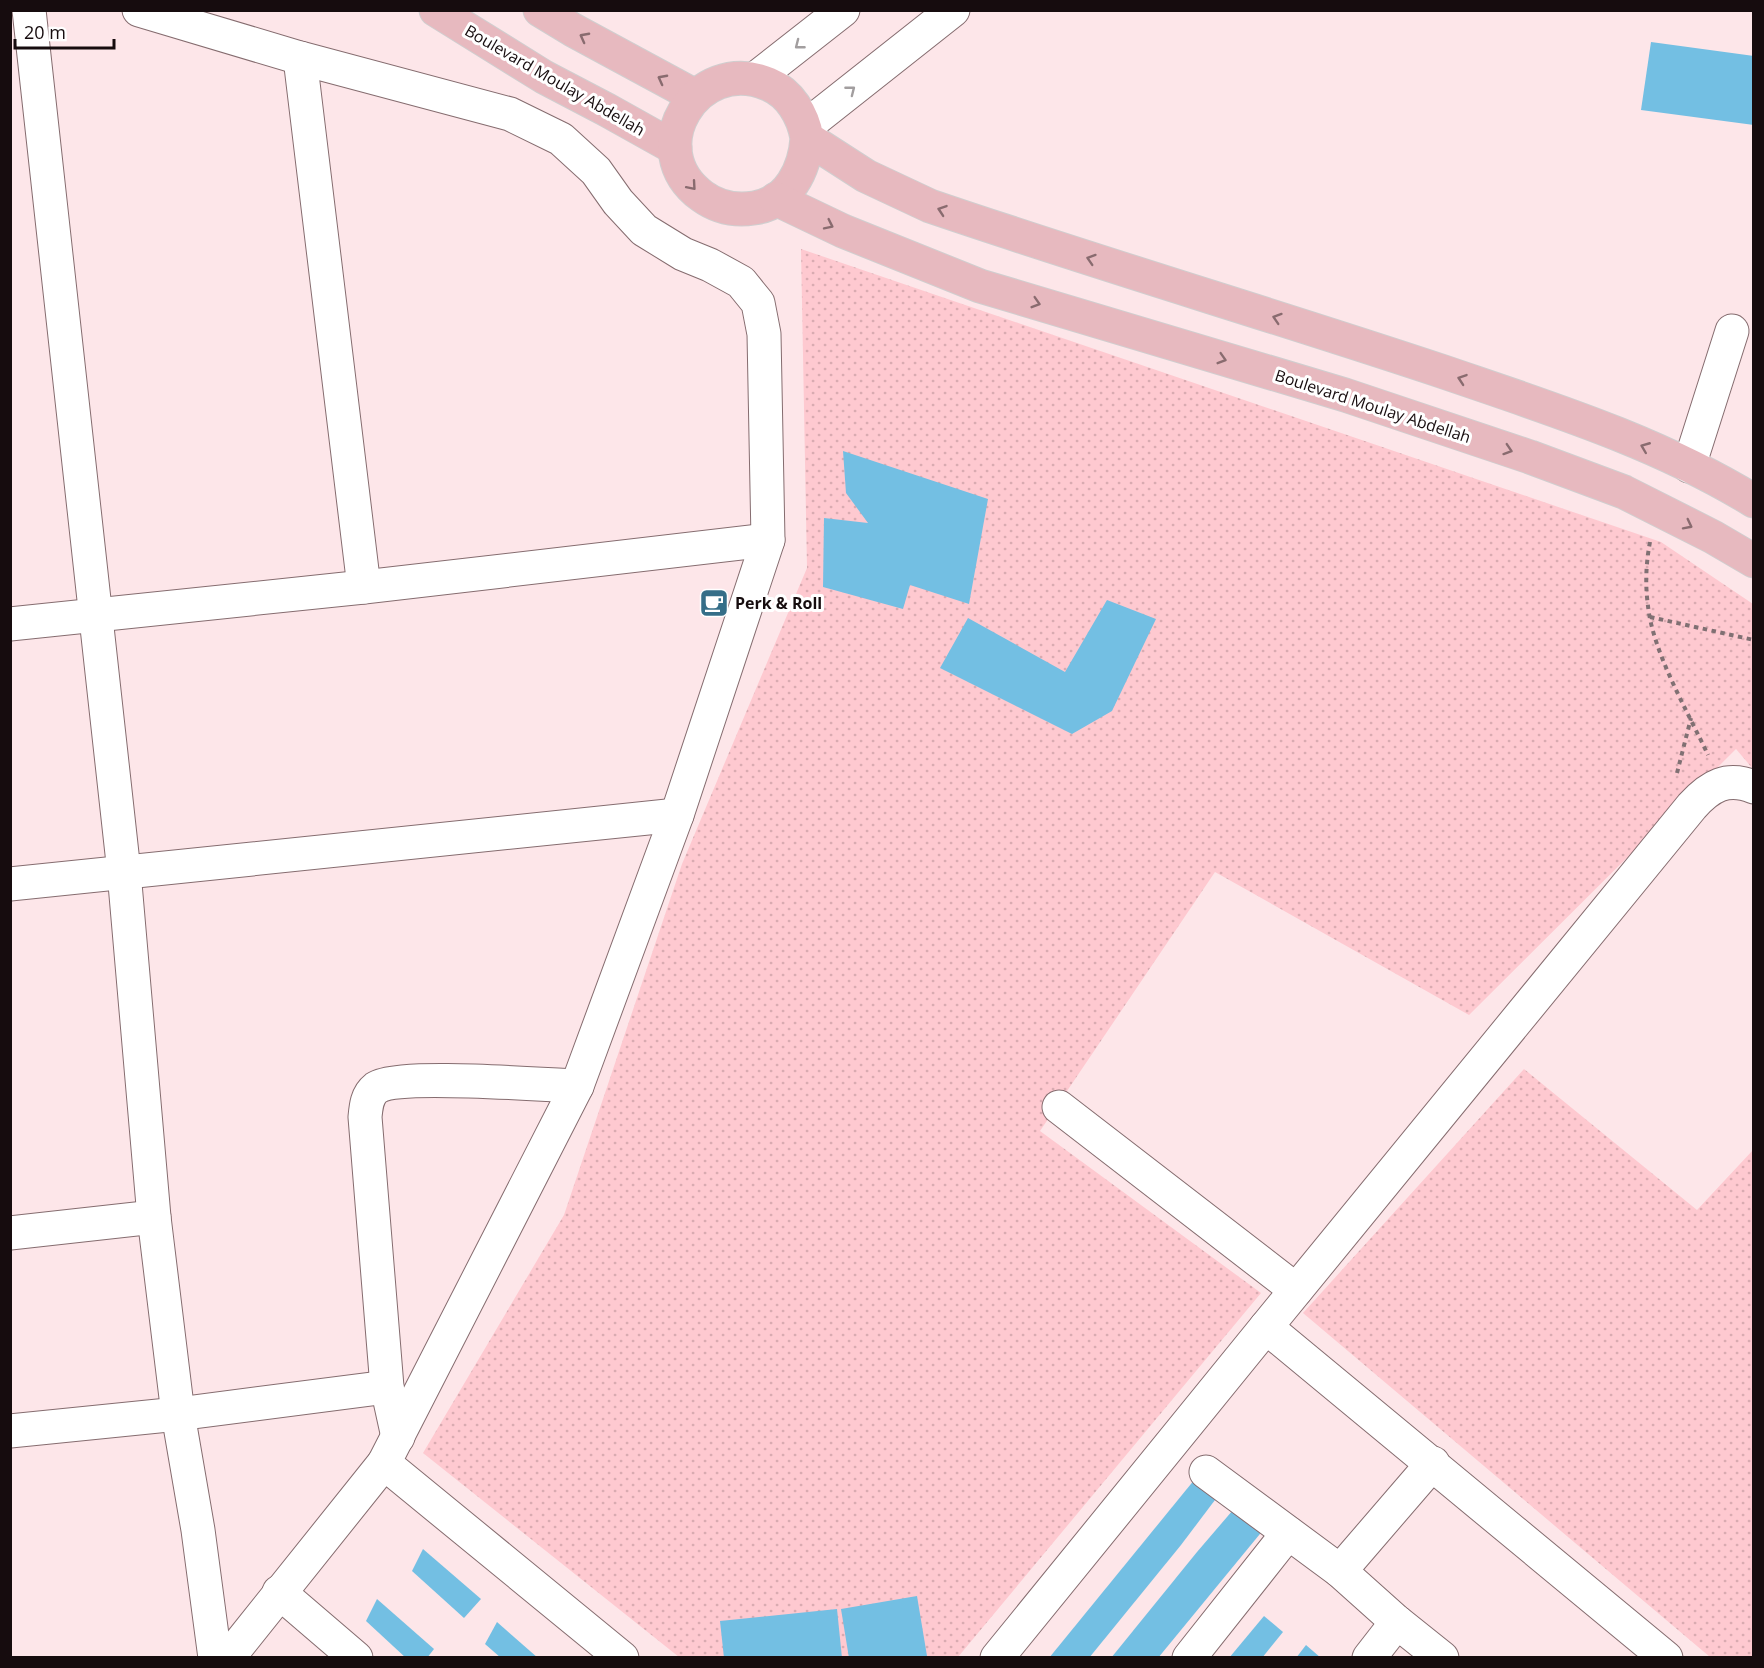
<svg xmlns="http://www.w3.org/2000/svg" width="1764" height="1668" viewBox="0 0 1764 1668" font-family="'Open Sans',sans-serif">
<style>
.grass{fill:url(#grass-dots)}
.building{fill:#73bfe3}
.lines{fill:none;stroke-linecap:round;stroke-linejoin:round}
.minor-casing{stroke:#856c6f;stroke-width:35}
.major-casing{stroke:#d0cecf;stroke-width:35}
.path{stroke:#807073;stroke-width:4;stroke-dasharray:4.5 4.5;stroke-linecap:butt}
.minor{stroke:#fff;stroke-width:33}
.major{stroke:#e7b9bf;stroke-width:33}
.oneway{stroke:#896b6f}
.oneway2{stroke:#a29e9f}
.labels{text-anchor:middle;stroke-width:6;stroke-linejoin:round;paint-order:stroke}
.street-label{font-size:16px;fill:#160c0e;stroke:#fff}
.poi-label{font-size:16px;font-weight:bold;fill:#160c0e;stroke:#fff;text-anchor:start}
</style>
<defs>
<pattern id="grass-dots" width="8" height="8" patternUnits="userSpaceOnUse" patternTransform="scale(1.5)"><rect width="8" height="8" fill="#fec9d0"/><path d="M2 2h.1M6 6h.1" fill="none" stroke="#d9abb1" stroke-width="1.8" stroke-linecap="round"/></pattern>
</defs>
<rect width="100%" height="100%" fill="#fde6e9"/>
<g class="grass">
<path d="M801,249l860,293 92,62v165l-17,-20 -267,266 -254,-143 -175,259 221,162 -303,364h-279l-256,-204 141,-238 118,-351 125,-296z"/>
<path d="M1524,1069l173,141 56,-60v507h-43l-407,-344z"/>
</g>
<g class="building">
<path d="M1651,42l103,14v69l-113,-15z"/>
<path d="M843,451l145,48 -19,105 -59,-19 -7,24 -80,-22 1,-69 44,5 -22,-30z"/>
<path d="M1107,600l49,19 -44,92 -40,23 -132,-66 28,-50 97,54z"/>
<path d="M1195,1479l23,17 -37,49 -92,113h-40z"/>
<path d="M1233,1510l31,19 -106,129h-47l86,-106z"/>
<path d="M423,1549l58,50 -17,19 -52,-47z"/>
<path d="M917,1596l10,60 -78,2 -8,-49z"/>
<path d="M377,1599l57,50 -7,9h-21l-40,-37z"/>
<path d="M837,1609l5,49h-118l-4,-37z"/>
<path d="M1264,1616l19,16 -21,26h-33z"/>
<path d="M497,1622l41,36h-37l-16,-14z"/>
<path d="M1306,1645l15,13h-25z"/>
</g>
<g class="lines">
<g class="minor-casing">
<g id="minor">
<path d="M29,10l95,862 30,345 24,197 20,116 17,128"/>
<path d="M139,10l161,48 210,56 51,25 35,32 22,31 26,28 39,24 27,11 31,17 17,21 6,31 4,206 -91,275 -100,271 -193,377 238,195"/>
<path d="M300,58l64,529"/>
<path d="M755,79l88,-69"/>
<path d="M805,127l148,-117"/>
<path d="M1689,466l43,-135"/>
<path d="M10,624l354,-37 404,-47"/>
<path d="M10,884l667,-69"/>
<path d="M1059,1107l237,183"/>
<path d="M10,1233l144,-16"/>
<path d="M1266,1327l426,-521c18,-20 35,-30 62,-19"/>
<path d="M10,1431l168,-17 209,-27"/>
<path d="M398,1437l-11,-50 -22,-270c1,-11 2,-22 11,-29 22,-15 167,-3 201,-2"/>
<path d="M1206,1472l134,99 57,51 45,36"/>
<path d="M1340,1571l93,-108"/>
<path d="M279,1592l77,66"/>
<path d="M228,1658l156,-195"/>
<path d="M997,1658l269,-331 400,331"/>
<path d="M1189,1658l99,-125"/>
<path d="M1369,1658l28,-36"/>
</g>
</g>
<g class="major-casing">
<g id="major">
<path d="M436,10l108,67 63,33 68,38"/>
<path d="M540,10l33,20 122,66"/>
<path d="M807,138c-2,31 -18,65 -53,70 -19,3 -37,-1 -52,-12 -63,-46 -6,-142 66,-112 22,9 35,31 39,54l59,38 64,30c170,58 343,109 514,166 105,36 214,70 310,129"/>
<path d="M776,199l67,32 137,55 365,109 185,62 94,35 89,45 41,24"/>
</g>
</g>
<g class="path">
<path d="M1650,542c-4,21 -5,42 -2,64 5,47 40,106 60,149"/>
<path d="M1650,617l104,23"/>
<path d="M1677,773l14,-55"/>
</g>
<use href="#minor" class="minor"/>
<use href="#major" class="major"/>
</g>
<defs><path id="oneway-chevron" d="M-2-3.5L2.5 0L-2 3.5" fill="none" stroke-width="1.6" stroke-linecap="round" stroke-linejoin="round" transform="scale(1.5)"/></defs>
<g class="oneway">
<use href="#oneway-chevron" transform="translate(584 37) rotate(-152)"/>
<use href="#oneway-chevron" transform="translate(662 79) rotate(-152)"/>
<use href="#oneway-chevron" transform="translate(692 186) rotate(49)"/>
<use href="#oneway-chevron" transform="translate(942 210) rotate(-161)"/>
<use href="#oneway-chevron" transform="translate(829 225) rotate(26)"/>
<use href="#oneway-chevron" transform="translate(1091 259) rotate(-162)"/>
<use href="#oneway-chevron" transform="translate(1036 303) rotate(17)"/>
<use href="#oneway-chevron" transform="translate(1277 318) rotate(-162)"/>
<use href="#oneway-chevron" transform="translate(1222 359) rotate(17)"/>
<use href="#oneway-chevron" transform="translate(1462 379) rotate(-161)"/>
<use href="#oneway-chevron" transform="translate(1645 447) rotate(-158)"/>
<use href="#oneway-chevron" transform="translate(1508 450) rotate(18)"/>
<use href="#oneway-chevron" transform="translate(1688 525) rotate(27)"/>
</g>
<g class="oneway2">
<use href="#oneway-chevron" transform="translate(799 45) rotate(142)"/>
<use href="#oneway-chevron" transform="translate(851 90) rotate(-38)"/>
</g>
<defs>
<g id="cafe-square" transform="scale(1.5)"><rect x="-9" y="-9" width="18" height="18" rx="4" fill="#356e88" stroke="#fff"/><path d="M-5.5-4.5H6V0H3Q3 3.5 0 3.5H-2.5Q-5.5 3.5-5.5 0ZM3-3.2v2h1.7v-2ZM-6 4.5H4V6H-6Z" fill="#fff"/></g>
</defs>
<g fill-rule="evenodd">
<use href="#cafe-square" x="714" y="603"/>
</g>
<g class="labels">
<g class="street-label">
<text transform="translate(555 80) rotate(30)" y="6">Boulevard Moulay Abdellah</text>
<text transform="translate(1373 406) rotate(18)" y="6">Boulevard Moulay Abdellah</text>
</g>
<g class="poi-label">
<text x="735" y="609">Perk &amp; Roll</text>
</g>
</g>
<rect width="1764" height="1668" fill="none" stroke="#160c0e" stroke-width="24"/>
<path d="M15 39v9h99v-9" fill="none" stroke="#160c0e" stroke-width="3"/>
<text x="24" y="39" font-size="18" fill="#160c0e" stroke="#ffffff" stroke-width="4.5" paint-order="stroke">20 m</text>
</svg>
